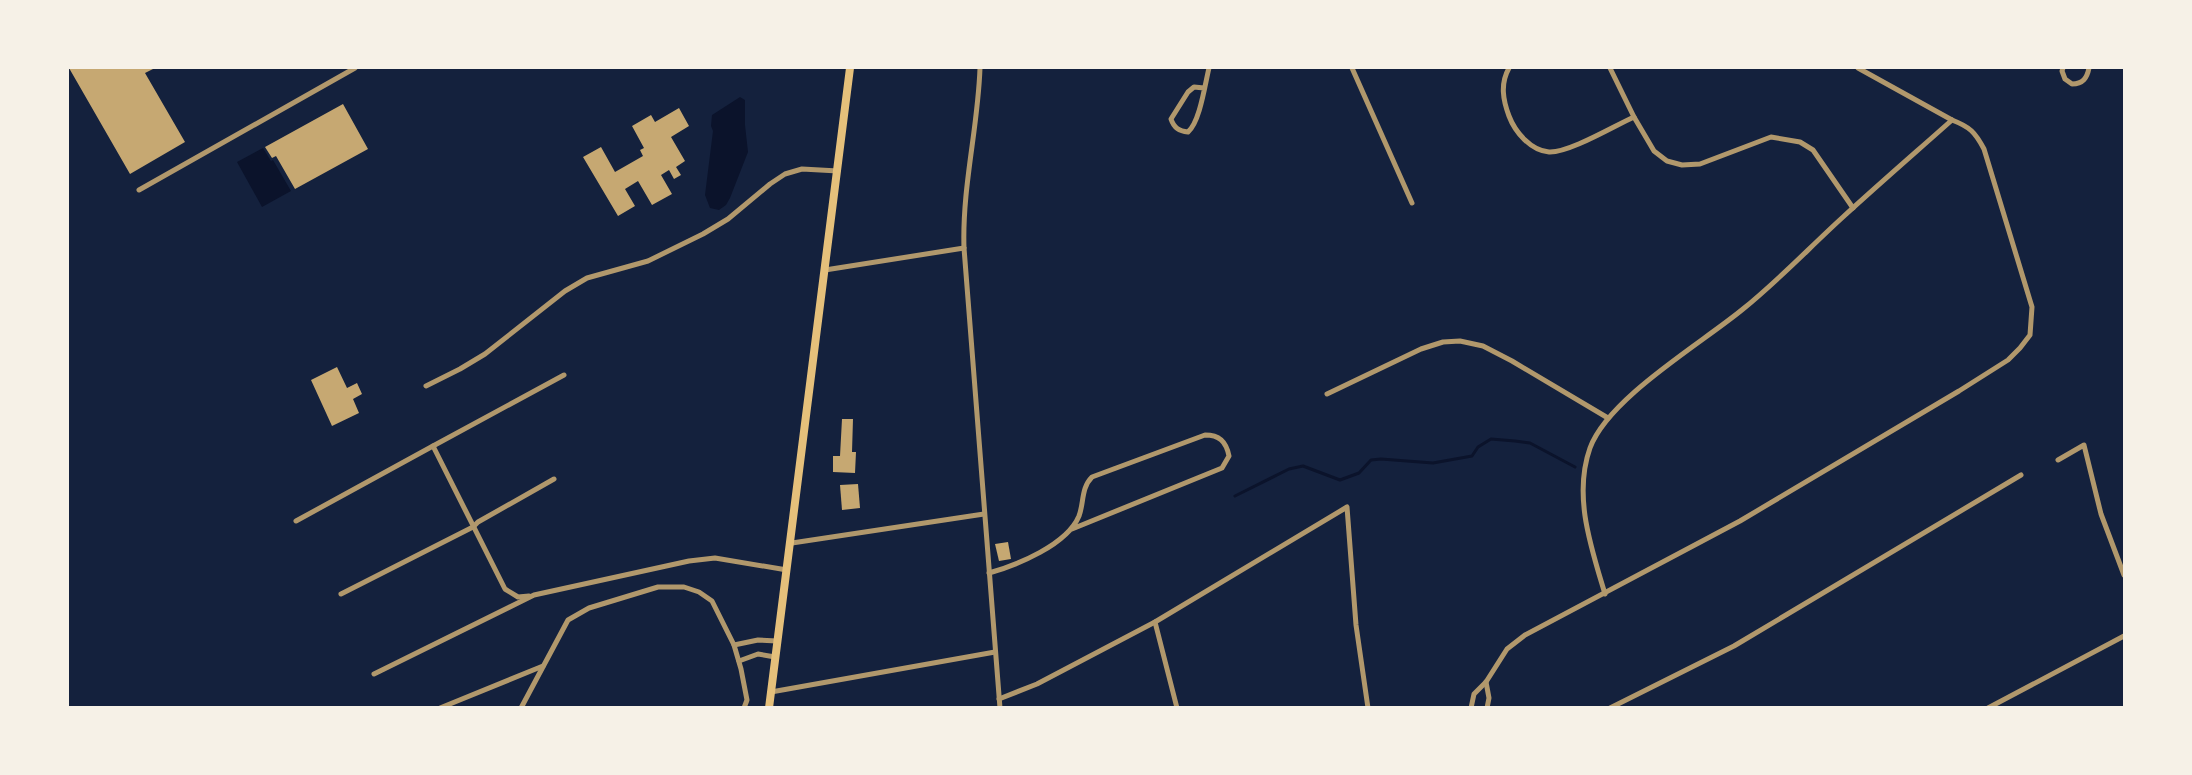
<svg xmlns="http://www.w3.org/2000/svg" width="2192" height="775" viewBox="0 0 2192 775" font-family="'Fira Sans',sans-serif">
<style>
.water{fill:#0b132b}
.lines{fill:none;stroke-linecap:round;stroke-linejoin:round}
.stream{stroke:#0b132b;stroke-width:3}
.building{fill:#c6a872}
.minor{stroke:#b1986c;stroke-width:5}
.primary{stroke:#e5c07b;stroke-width:8}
</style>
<rect width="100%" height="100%" fill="#14213d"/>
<g class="water">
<path d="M740,97l5,3v25l3,27 -18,46 -4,7 -7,5 -9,-2 -5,-13 8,-64 -2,-5 1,-11z"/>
<path d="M263,148l8,13 2,-1 18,31 -29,16 -25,-45z"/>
</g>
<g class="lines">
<path class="stream" d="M1235,496l54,-27 14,-3 37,14 19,-7 12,-13 10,-1 52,4 39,-7 6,-9 13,-8 24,2 15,2 45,24"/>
</g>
<g class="building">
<path d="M69,68h86l-10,5 40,69 -55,32z"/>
<path d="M343,104l25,45 -73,40 -19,-33 -4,2 -7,-11z"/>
<path d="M679,108l10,18 -18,11 14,24 -9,6 5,8 -7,4 -5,-9 -8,5 11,19 -20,11 -14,-24 -13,8 10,17 -17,10 -35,-59 18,-10 14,25 28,-16 -3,-6 4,-2 -12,-22 19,-11 4,7z"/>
<path d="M337,367l10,21 10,-5 5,11 -9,5 6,14 -27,13 -21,-46z"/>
<path d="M842,419h11l-1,33h4l-1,21 -22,-1v-16h7z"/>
<path d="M858,484l2,24 -18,2 -2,-25z"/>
<path d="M1008,542l3,17 -12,2 -4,-17z"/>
</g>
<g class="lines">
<g class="minor">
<path d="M980,68c-2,60 -18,119 -16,180l36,460"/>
<path d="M1352,68l60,135"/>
<path d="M1509,68c-9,16 -6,32 0,48 6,16 22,35 40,36 20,1 65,-26 85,-35l-24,-49"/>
<path d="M2063,68l-1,3 3,8 7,5c11,0 15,-6 17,-16"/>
<path d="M1204,88l-10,-1 -6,5 -17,27c3,9 8,12 17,13 12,-10 17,-48 21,-64"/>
<path d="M1634,117l20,34 13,10 15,4 18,-1 71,-27 29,5 13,8 40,58"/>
<path d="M139,190l216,-122"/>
<path d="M825,270l139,-22"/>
<path d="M426,386l34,-17 25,-15 80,-63 22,-13 61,-17 55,-27 25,-15 42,-35 15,-10 17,-5 36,2"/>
<path d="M1327,394l94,-45 22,-7 17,-1 23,5 29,15 96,57"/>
<path d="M433,446l131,-71"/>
<path d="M2058,460l26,-15 17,69 23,61"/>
<path d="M296,521l137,-75 72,143 13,8 11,-1"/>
<path d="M792,543l192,-29"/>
<path d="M989,573c28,-8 78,-28 90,-57 5,-13 2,-28 13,-39l113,-42c14,0 21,6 24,21l-7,12 -150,61"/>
<path d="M341,594l132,-67 5,-5 76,-43"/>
<path d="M1605,594c-14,-47 -32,-98 -15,-146 18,-50 112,-105 153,-139 35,-28 67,-62 100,-92 36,-33 73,-65 109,-97"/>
<path d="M1155,622l22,86"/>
<path d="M734,645l24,-5 19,1"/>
<path d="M739,661l19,-7 17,3"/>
<path d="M374,674l160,-79 155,-34 26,-3 72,12"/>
<path d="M1486,682l3,16 -2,10"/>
<path d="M771,692l224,-40"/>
<path d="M999,699l38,-15 118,-62 192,-115 9,118 12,83"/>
<path d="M440,708l103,-42"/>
<path d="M521,708l47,-88 21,-12 69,-21h26l15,5 13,9 22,44 7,24 6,31 -3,8"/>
<path d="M1471,708l3,-14 12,-12 21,-33 18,-14 215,-114 219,-130 49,-31 12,-12 10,-13 2,-28 -48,-158c-9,-17 -14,-22 -32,-29l-94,-52"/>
<path d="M1610,708l124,-62 287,-171"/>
<path d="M1988,708l136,-72"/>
</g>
<path class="primary" d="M769,708l81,-640"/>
</g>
<rect width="2192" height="775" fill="none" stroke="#f6f1e7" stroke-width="138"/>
</svg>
